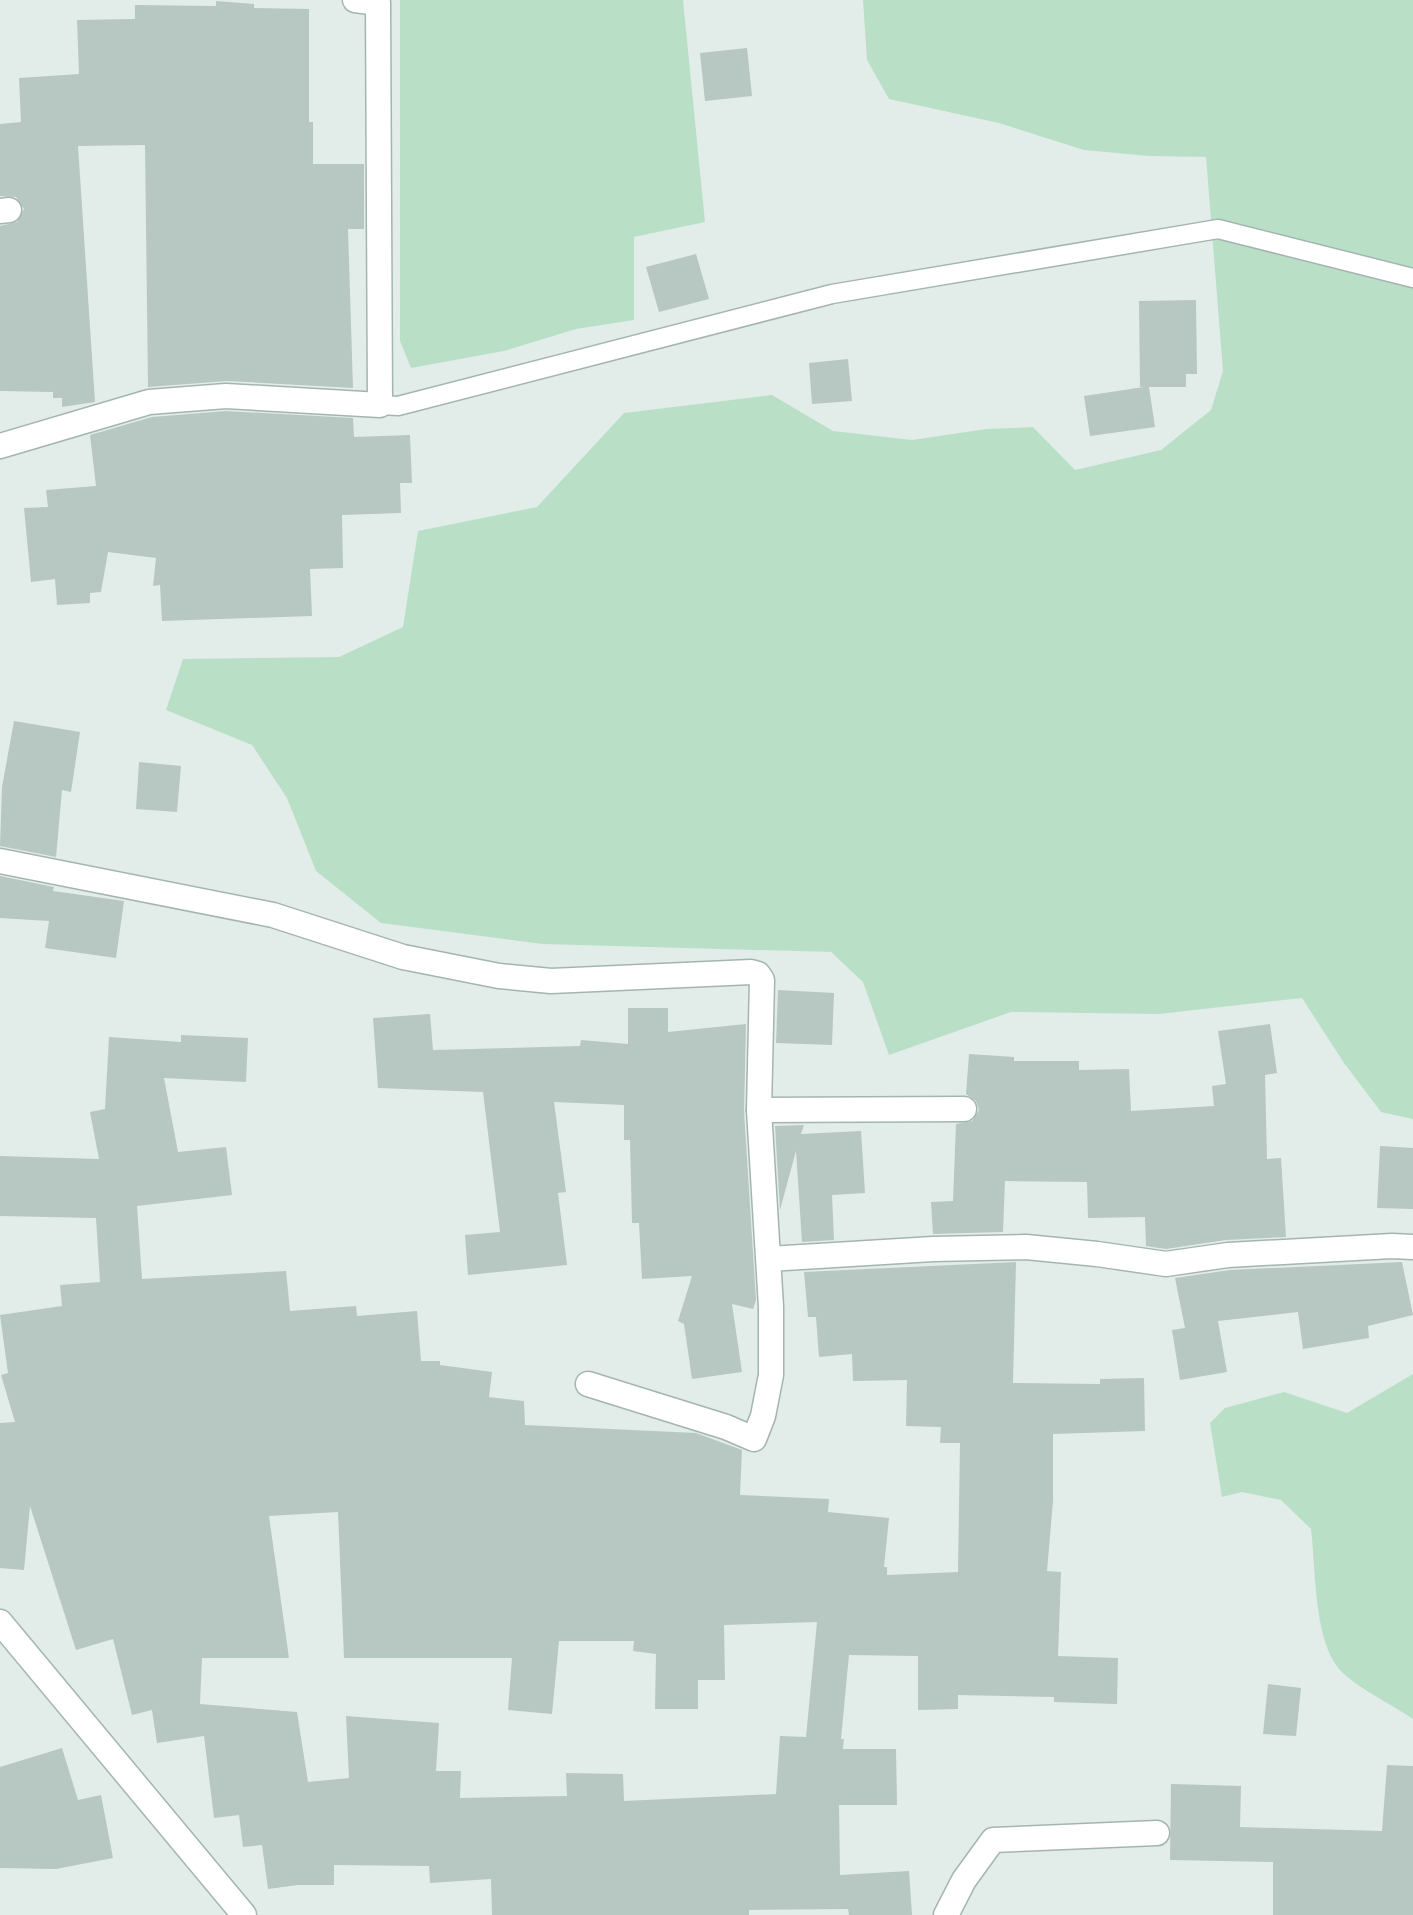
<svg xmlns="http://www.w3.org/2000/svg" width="1413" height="1915" viewBox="0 0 1413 1915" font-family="'Fira Sans Condensed',sans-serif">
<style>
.green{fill:#badfc7}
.building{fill:#b7c7c2;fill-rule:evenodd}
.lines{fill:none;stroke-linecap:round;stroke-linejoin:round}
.service-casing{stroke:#a4b5b1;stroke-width:21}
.minor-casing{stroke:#a4b5b1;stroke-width:27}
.service{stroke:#fff;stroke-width:18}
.minor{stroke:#fff;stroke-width:24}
</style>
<rect width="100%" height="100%" fill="#e2ede9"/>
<g class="green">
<path d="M400,0h283l22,222 -71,15v83l-58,9 -72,22 -93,17 -11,-27z"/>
<path d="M863,0h550v1119l-32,-7 -37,-49 -42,-65 -143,16 -148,-2 -122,43 -26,-73 -32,-30 -288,-8 -162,-21 -65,-52 -29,-73 -35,-53 -86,-35 17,-51 156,-2 64,-30 15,-96 119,-24 87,-94 148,-18 61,36 79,9 74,-11 47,-2 42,43 86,-20 50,-40 12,-39 -17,-214 -57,-1 -65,-6 -85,-27 -110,-24 -22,-39z"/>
<path d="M1413,1374v345c-22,-15 -48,-27 -68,-44 -32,-27 -29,-106 -34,-146l-30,-29 -39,-8 -20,5 -12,-74 15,-15 59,-16 63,21z"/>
</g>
<g class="building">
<path d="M216,1l38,3v4l55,1v113h4v42h51v65h-16l5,159 -126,-7 -79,6 -3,-242 -67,1 17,256 -33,5v-9h-9v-6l-53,-1v-165l17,-4 7,-13 -8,-12 -16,-1v-72l21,-2 -2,-44 60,-4 -2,-54 58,-1v-14l81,1z"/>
<path d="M747,48l5,48 -47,5 -5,-48z"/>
<path d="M696,254l13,45 -50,13 -13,-45z"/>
<path d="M1196,300l1,74h-11v13h-37l6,40 -65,9 -6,-40 60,-9h-4l-1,-86z"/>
<path d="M848,359l4,42 -40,3 -3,-41z"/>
<path d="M226,411l127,7 1,19 56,-2 2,48h-12l1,30 -59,2 1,53 -33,1 2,47 -150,5 -2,-36 -7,1 3,-28 -48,-6 -7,40 -11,1v10l-33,2 -2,-26 -24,3 -7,-74 24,-1 -2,-17 50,-4 -6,-51 62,-18z"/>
<path d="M14,721l66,11 -9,60 -9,-2 -6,67 -56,-11 2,-59z"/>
<path d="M139,762l42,4 -4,46 -41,-3z"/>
<path d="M0,876l54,11 -1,4 71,10 -8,57 -71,-10 4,-27 -49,-3z"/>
<path d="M778,990l56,3 -2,52 -56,-2z"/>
<path d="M628,1008h40v24l78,-8 -2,87 12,189 -3,9 -21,-5 10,68 -50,7 -8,-55 -6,-3 14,-45 -50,3 -3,-56h-7l-2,-83h-6v-35l-70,-3 12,90 -8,1 9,72 -99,10 -3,-40 35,-3 -17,-140 -105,-4 -5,-70 57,-4 3,36 147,-4 1,-6 47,4z"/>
<path d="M1270,1024l7,49 -12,2 2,84 14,-1 5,79 -60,3 -60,9 -20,-3 -1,-29 -57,1 -1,-36 -82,-1 -2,51 -70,2 -2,-32 22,-1 3,-77 16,-3 7,-11 -3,-9 -10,-7 3,-40 45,3v4h65v9l50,-1 2,42 83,-5 -2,-20 14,-2 -8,-53z"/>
<path d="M181,1035l67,3 -2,44 -82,-4 14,74 48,-5 6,48 -95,11 5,73 144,-8 4,40 66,-5 1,10 60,-5 4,50h19v4l52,7 -3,25 35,4 1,24 171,8 46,17 -2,45 89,4 -1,13 61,6 -5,49h3v8l71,-3 2,-129h-20l1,-16 -35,-1 1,-46 -54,1 -1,-27 -33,3 -3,-40h-8l-4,-45 212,-10 -3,121 87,1v-5l44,-1 1,53 -92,3v67l-6,70 14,1 -3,84 60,2 -1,46 -63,-2v-5l-96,-2v14l-40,1v-54l-69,-1 -8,84h3l-1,10h53l1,56h-58l1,70 69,-4 3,44h-63l-1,-6 -99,1v5h-257l-1,-36 -61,4 -1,-17 -95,-1v20h-36l-30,4 -6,-44 -19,2 -4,-32 -25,3 -10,-82 -47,7 -5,-33 -20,5 -19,-76 -37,11 -46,-144 -6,64 -24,-2v-145l15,-1 -14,-47 7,-2 -8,-58 62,-9 -2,-21 40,-3 -4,-64 -96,-2v-60l99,3 -9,-47 15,-3 4,-72 72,5zM338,1512l6,146h168l-4,52 44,4 7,-73h75l-1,10 23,3 -1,55h43v-29h27l-1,-55 93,-3 -11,115 -26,-1 -4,58 -152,7 -1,-27 -57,-1 1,23 -107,2 1,-27h-25l3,-48 -93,-7 3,62 -41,4 -11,-70 -97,-8 2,-46h87l-20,-142z"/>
<path d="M804,1125l-3,9 60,-3 4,62 -33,2 2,45 -32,2 -6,-91 -16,59 -5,-84z"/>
<path d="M1380,1146l33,2v61l-36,-1z"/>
<path d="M1402,1262l11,53 -45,11 1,12 -66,11 -5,-37 -80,9 9,51 -47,8 -8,-50 13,-2 -10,-50 55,-8z"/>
<path d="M1268,1684l33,4 -5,48 -33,-2z"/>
<path d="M62,1748l16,52 23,-5 12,63 -57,11 -56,-1v-101z"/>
<path d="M1387,1765l26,1v149h-140v-53l-103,-2 1,-76 70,2 -1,41 142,4z"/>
</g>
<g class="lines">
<g class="service-casing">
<path id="service" d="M380,405l18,1 434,-112 386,-65 195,49"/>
</g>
<g class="minor-casing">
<g id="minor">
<path d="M0,211l9,-1"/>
<path d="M0,446l149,-44 77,-6 154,9 -2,-402 -23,-3"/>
<path d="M0,861l273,54 130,42 96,19 52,5 200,-9 7,2 4,6 -3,130 12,197v68l-8,41 -9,23 -28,-12 -138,-43"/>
<path d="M759,1110l205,-1"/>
<path d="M769,1259l164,-10 93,-2 71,7 69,10 62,-9 164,-9 21,1"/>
<path d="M0,1622l244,293"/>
<path d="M946,1915l18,-35 29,-40 164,-7"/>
</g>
</g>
<use href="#service" class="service"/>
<use href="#minor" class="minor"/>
</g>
</svg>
